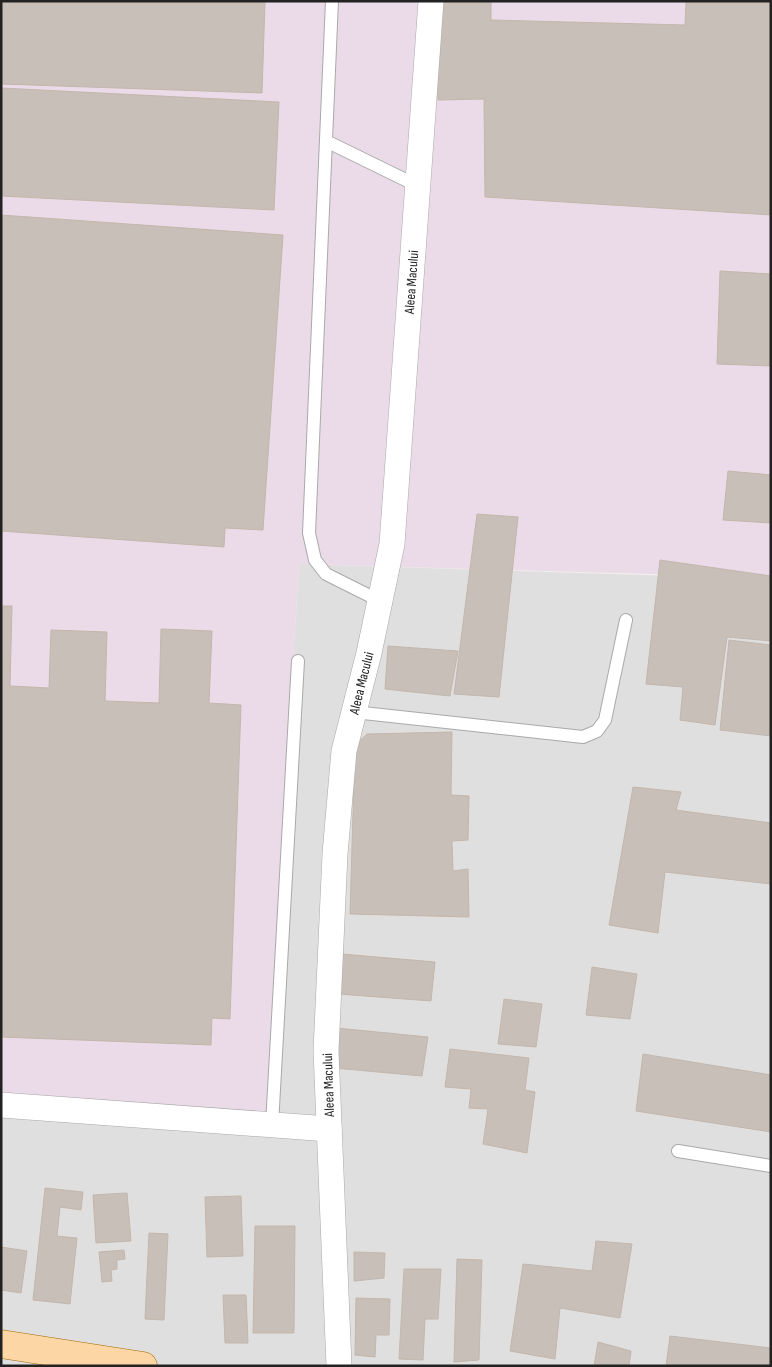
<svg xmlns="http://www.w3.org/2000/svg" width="772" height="1367" viewBox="0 0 772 1367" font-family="'Sofia Sans Condensed',sans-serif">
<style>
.residential{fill:#e0dfdf}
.industrial{fill:#ebdbe8}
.building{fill:#c7bfb8;stroke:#c4b6ab}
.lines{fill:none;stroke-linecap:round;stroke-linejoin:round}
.service-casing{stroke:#a9a9a9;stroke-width:14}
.minor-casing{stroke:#a9a9a9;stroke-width:26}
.primary-casing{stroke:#a06b00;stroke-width:29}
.service{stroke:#fff;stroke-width:12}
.minor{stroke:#fff;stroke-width:25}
.primary{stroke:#fcd6a4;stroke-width:28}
.labels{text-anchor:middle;stroke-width:4;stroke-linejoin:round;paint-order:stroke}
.street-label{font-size:14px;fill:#222;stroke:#fff}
</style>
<rect width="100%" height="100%" fill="#f2efe9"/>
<path class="residential" d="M299,564l472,15v787h-770v-272l265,17z"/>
<path class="industrial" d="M1,1h770v579l-118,-6 -354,-10 -33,547 -265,-17z"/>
<g class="building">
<path d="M1,1h264l-3,92 -261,-9z"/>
<path d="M436,1h55v19l194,5 1,-24h85v214l-286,-18 -1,-98 -46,1z"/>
<path d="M1,88l278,14 -5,108 -273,-14z"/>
<path d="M1,215l282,20 -20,295 -38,-2 -1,19 -223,-16z"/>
<path d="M720,271l51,3v92l-54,-2z"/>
<path d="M728,471l43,4v48l-48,-3z"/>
<path d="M477,514l41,3 -19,180 -45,-3z"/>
<path d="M660,560l111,16v65l-44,-4 -12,88 -35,-5 3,-33 -37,-3z"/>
<path d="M1,606h11l-2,80 39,2 2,-58 56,2 -2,69 54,2 2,-74 51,2 -3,72 32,2 -11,314 -18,-1 -1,27 -210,-8z"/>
<path d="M729,640l42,5v91l-51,-6z"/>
<path d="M388,646l70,5 -8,45 -65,-7z"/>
<path d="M452,732l-1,63 18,1 -1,44 -16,1 1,30 15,-2 1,48 -119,-3 5,-169 12,-11z"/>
<path d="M633,787l48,5 -5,18 95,13v61l-106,-12 -7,61 -49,-8z"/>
<path d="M342,954l93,8 -4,39 -92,-7z"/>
<path d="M592,967l45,7 -7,45 -44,-4z"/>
<path d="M504,999l38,5 -6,43 -38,-3z"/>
<path d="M337,1028l91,9 -6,39 -88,-8z"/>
<path d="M450,1049l79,9 -4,32 10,2 -8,61 -44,-9 5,-35 -19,-1 2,-19 -26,-2z"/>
<path d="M643,1054l128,21v57l-135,-21z"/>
<path d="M45,1188l38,4 -2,18 -21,-3 -3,29 20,2 -7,66 -37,-4z"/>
<path d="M127,1193l4,48 -35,2 -3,-48z"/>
<path d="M241,1196l2,60 -36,1 -2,-60z"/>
<path d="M255,1226h40l-1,107h-41z"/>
<path d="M149,1233l19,1 -4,86 -19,-1z"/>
<path d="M596,1241l36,3 -12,74 -60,-10 -5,51 -45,-8 13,-87 69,7z"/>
<path d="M1,1247l26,4 -6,42 -20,-3z"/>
<path d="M124,1250l1,9 -8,1v9l-6,1 1,11 -10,1 -3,-30z"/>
<path d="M354,1252l31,1 -1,25 -30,3z"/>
<path d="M457,1259l25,1 -3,100 -25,2z"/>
<path d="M404,1269h37l-3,50h-13l-2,41 -24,-1z"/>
<path d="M223,1295h23l2,48h-23z"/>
<path d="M356,1298l34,1 -1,36h-13l-1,22 -20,-2z"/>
<path d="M670,1336l101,12v18h-105z"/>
<path d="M598,1342l33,9 -2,15h-35z"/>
</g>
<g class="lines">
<g class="service-casing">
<g id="service">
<path d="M332,1l-23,532 6,27 11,14 54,27"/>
<path d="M326,141l92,45"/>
<path d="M354,712l229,25 14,-6 8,-11 21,-100"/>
<path d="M272,1125l26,-464"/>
<path d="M678,1151l93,15"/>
</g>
</g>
<g class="minor-casing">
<g id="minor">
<path d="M1,1105l328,24"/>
<path d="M339,1366l-13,-315 9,-197 9,-103 25,-98 23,-109 39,-543"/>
</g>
</g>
<g class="primary-casing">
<path id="primary" d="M1,1344l142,22"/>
</g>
<use href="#service" class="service"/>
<use href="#minor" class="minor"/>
<use href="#primary" class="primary"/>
</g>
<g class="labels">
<g class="street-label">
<text transform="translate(411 282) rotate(-86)" y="5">Aleea Macului</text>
<text transform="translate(361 683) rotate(-76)" y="5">Aleea Macului</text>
<text transform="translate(328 1085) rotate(-92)" y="5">Aleea Macului</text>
</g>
</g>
<rect width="772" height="1367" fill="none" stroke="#222222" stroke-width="5"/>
</svg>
